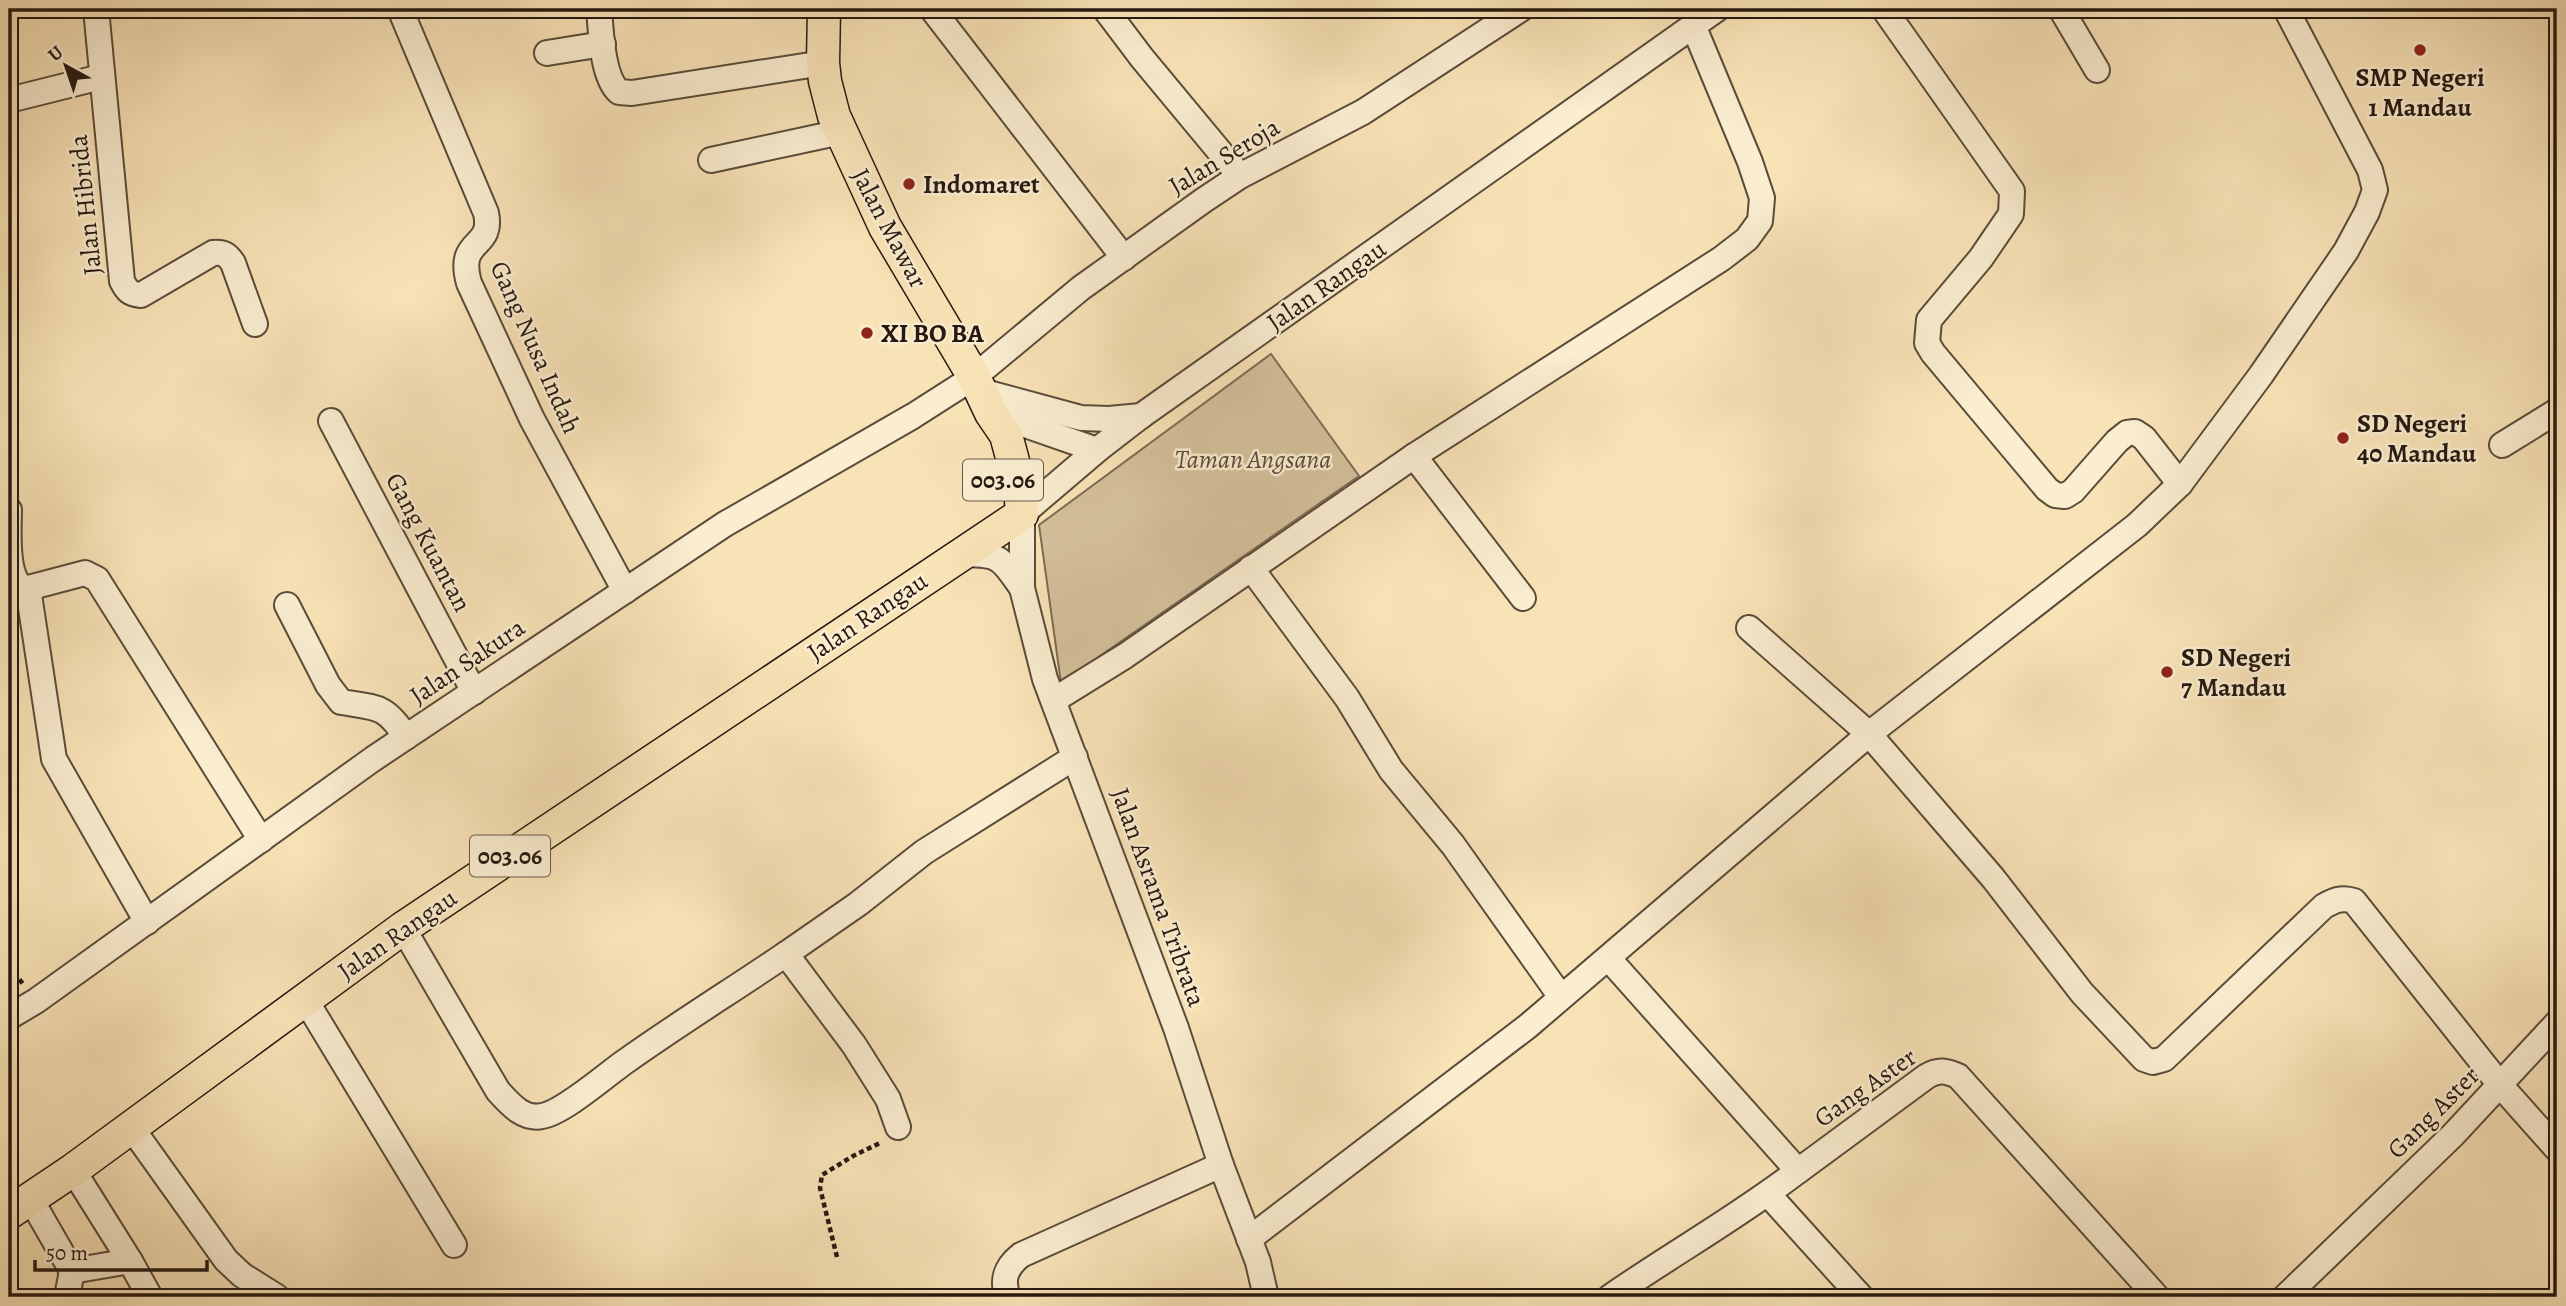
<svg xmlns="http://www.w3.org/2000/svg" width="2566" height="1306" viewBox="0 0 2566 1306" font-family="Alegreya,serif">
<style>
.green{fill:#d4c09b;stroke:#7d6c56;stroke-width:2}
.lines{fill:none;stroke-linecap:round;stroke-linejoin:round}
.minor-casing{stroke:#5a4b3a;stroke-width:28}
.major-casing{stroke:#261811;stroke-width:35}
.path{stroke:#261811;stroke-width:4.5;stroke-dasharray:5 3.5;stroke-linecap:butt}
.minor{stroke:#faedd0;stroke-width:24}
.major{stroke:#f8e3b7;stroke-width:32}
.poi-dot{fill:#8f2418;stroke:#faedd0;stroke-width:2.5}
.labels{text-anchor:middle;stroke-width:5;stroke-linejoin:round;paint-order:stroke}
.shield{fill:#faedd0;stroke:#66584a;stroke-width:2}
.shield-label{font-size:24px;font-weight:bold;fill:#261811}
.poi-label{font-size:26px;font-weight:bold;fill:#261811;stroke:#faedd0;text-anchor:start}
.street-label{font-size:26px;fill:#261811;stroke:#faedd0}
.park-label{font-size:26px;font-style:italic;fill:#5a4a3a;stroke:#faedd0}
</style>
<rect width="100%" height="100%" fill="#f8e3b7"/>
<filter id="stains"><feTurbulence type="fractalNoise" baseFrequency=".00286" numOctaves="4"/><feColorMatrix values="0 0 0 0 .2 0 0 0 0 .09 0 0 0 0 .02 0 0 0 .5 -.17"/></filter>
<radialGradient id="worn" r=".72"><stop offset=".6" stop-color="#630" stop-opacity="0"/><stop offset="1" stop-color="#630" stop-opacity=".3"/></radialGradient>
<path class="green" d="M1271,354l88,122 -298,207 -22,-158z"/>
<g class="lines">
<g class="minor-casing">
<g id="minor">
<path d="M96,9l26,272c5,10 8,13 19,14l72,-42c10,-1 14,1 20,10l22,61"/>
<path d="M400,9l86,204c8,37 -30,24 -17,70l63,136 93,172"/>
<path d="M599,9c2,22 3,68 20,83l13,1 191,-30"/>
<path d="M932,9l192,249"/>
<path d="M1105,9l37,49 98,118"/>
<path d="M1884,9l128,182 -1,23 -30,44 -52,62 -2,23 6,10 114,136 8,6 10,1 8,-5 44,-50 10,-8 8,-1 9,6 36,46"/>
<path d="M2061,9l36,61"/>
<path d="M547,53l56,-9"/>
<path d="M9,100l92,-23"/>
<path d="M711,160l130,-28"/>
<path d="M981,391l100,27 28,1 32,-3"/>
<path d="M991,413l106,37"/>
<path d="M331,421l143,271"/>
<path d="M2502,445l55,-34"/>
<path d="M1414,456l109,142"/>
<path d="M9,510c0,17 -5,78 19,78l57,-15 12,6 164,261"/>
<path d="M960,554c40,0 39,2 62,34"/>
<path d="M1251,568l96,130 44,72 62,75 108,152"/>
<path d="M28,588l26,171 93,163"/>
<path d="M287,605l41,80 13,17c37,6 44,3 65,35"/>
<path d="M1749,628l120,106 124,144 89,115 62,66 9,3 11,-3 160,-153c11,-6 18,-9 30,-5l147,185 56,63"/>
<path d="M1054,700l71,-44 289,-200 307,-197 26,-20 13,-18 2,-23 -12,-36 -57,-137"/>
<path d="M403,928l95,163c12,13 25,29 44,25 21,-3 65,-42 84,-55 52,-37 107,-71 160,-107"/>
<path d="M1609,959l189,212 129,-95c12,-7 19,-5 31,0l199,221"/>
<path d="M305,999l149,246"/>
<path d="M9,1017l27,-16 337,-242 352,-235 188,-108 61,-39 107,-89 123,-88 36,-24 123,-64 158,-103"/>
<path d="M131,1127l95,133 16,15 35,22"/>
<path d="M898,1127l-10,-28 -34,-54 -68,-91 72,-50 66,-52 151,-95"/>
<path d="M73,1170l57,91 20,36"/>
<path d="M1768,1194l93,103"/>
<path d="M30,1198l42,73 58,-10"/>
<path d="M1249,1239l279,-213 341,-292 268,-209 43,-41 81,-109 85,-124 21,-39 8,-22 -5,-20 -84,-161"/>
<path d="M67,1297l5,-26"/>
<path d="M1008,1297c-7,-18 -2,-30 13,-42l200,-90"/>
<path d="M1266,1297l-8,-35 -37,-97 -45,-137 -131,-349 -23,-91v-74l75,-64 44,-34 576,-407"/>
<path d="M1610,1297c62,-43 128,-80 188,-126"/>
<path d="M2285,1297l168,-162 104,-112"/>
</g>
</g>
<g class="major-casing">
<path id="major" d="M9,1213l64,-43 330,-242 619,-414 -2,-27 -14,-52 -15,-22 -17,-36 -89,-150 -51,-111 -9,-35 -2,-18 1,-54"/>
</g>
<g class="path">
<path d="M9,966l14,18"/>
<path d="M837,1257l-17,-69 2,-13 31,-19 29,-14"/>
</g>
<use href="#minor" class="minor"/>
<use href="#major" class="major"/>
</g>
<g class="poi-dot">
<circle cx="2420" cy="50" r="7"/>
<circle cx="909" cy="184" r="7"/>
<circle cx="867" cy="333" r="7"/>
<circle cx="2343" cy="438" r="7"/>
<circle cx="2167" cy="672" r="7"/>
</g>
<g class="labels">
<g class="shield">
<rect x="963" y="459.5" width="80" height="41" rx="5"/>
<rect x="470" y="835.5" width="80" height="41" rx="5"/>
</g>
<g class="shield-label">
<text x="1003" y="488">003.06</text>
<text x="510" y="864">003.06</text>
</g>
<g class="poi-label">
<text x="2420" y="86" text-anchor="middle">SMP Negeri<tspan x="2420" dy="30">1 Mandau</tspan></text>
<text x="923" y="193">Indomaret</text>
<text x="881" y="342">XI BO BA</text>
<text x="2357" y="432">SD Negeri<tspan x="2357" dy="30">40 Mandau</tspan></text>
<text x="2181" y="666">SD Negeri<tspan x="2181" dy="30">7 Mandau</tspan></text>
</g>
<g class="street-label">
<text transform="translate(1224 156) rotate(-31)" y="9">Jalan Seroja</text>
<text transform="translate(85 205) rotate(-96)" y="9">Jalan Hibrida</text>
<text transform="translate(890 228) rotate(62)" y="9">Jalan Mawar</text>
<text transform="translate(1326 285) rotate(-35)" y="9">Jalan Rangau</text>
<text transform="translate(536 347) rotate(66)" y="9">Gang Nusa Indah</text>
<text transform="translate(429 542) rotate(62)" y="9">Gang Kuantan</text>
<text transform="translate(867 616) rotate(-34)" y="9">Jalan Rangau</text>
<text transform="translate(467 661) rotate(-34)" y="9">Jalan Sakura</text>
<text transform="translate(1159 897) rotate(70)" y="9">Jalan Asrama Tribrata</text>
<text transform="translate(397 934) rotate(-35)" y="9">Jalan Rangau</text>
<text transform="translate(1865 1087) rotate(-35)" y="9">Gang Aster</text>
<text transform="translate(2433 1112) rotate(-45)" y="9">Gang Aster</text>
</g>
<g class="park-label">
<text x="1253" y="468">Taman Angsana</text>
</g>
</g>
<rect width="2566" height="1306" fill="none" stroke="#f8e3b7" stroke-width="35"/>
<rect x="10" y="10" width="2545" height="1285" fill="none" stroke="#261811" stroke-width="3.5"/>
<rect x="18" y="18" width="2531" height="1271" fill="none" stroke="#261811" stroke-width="2"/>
<g transform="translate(66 66) rotate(320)" stroke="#faedd0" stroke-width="5" paint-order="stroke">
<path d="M0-5L12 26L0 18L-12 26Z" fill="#261811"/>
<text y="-10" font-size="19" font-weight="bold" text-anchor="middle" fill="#261811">U</text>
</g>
<path d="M35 1260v10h172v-10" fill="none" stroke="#261811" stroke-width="3.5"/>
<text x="46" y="1260" font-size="21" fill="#261811" stroke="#faedd0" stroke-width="5" paint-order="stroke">50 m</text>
<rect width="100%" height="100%" filter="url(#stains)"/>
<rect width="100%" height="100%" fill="url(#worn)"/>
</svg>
